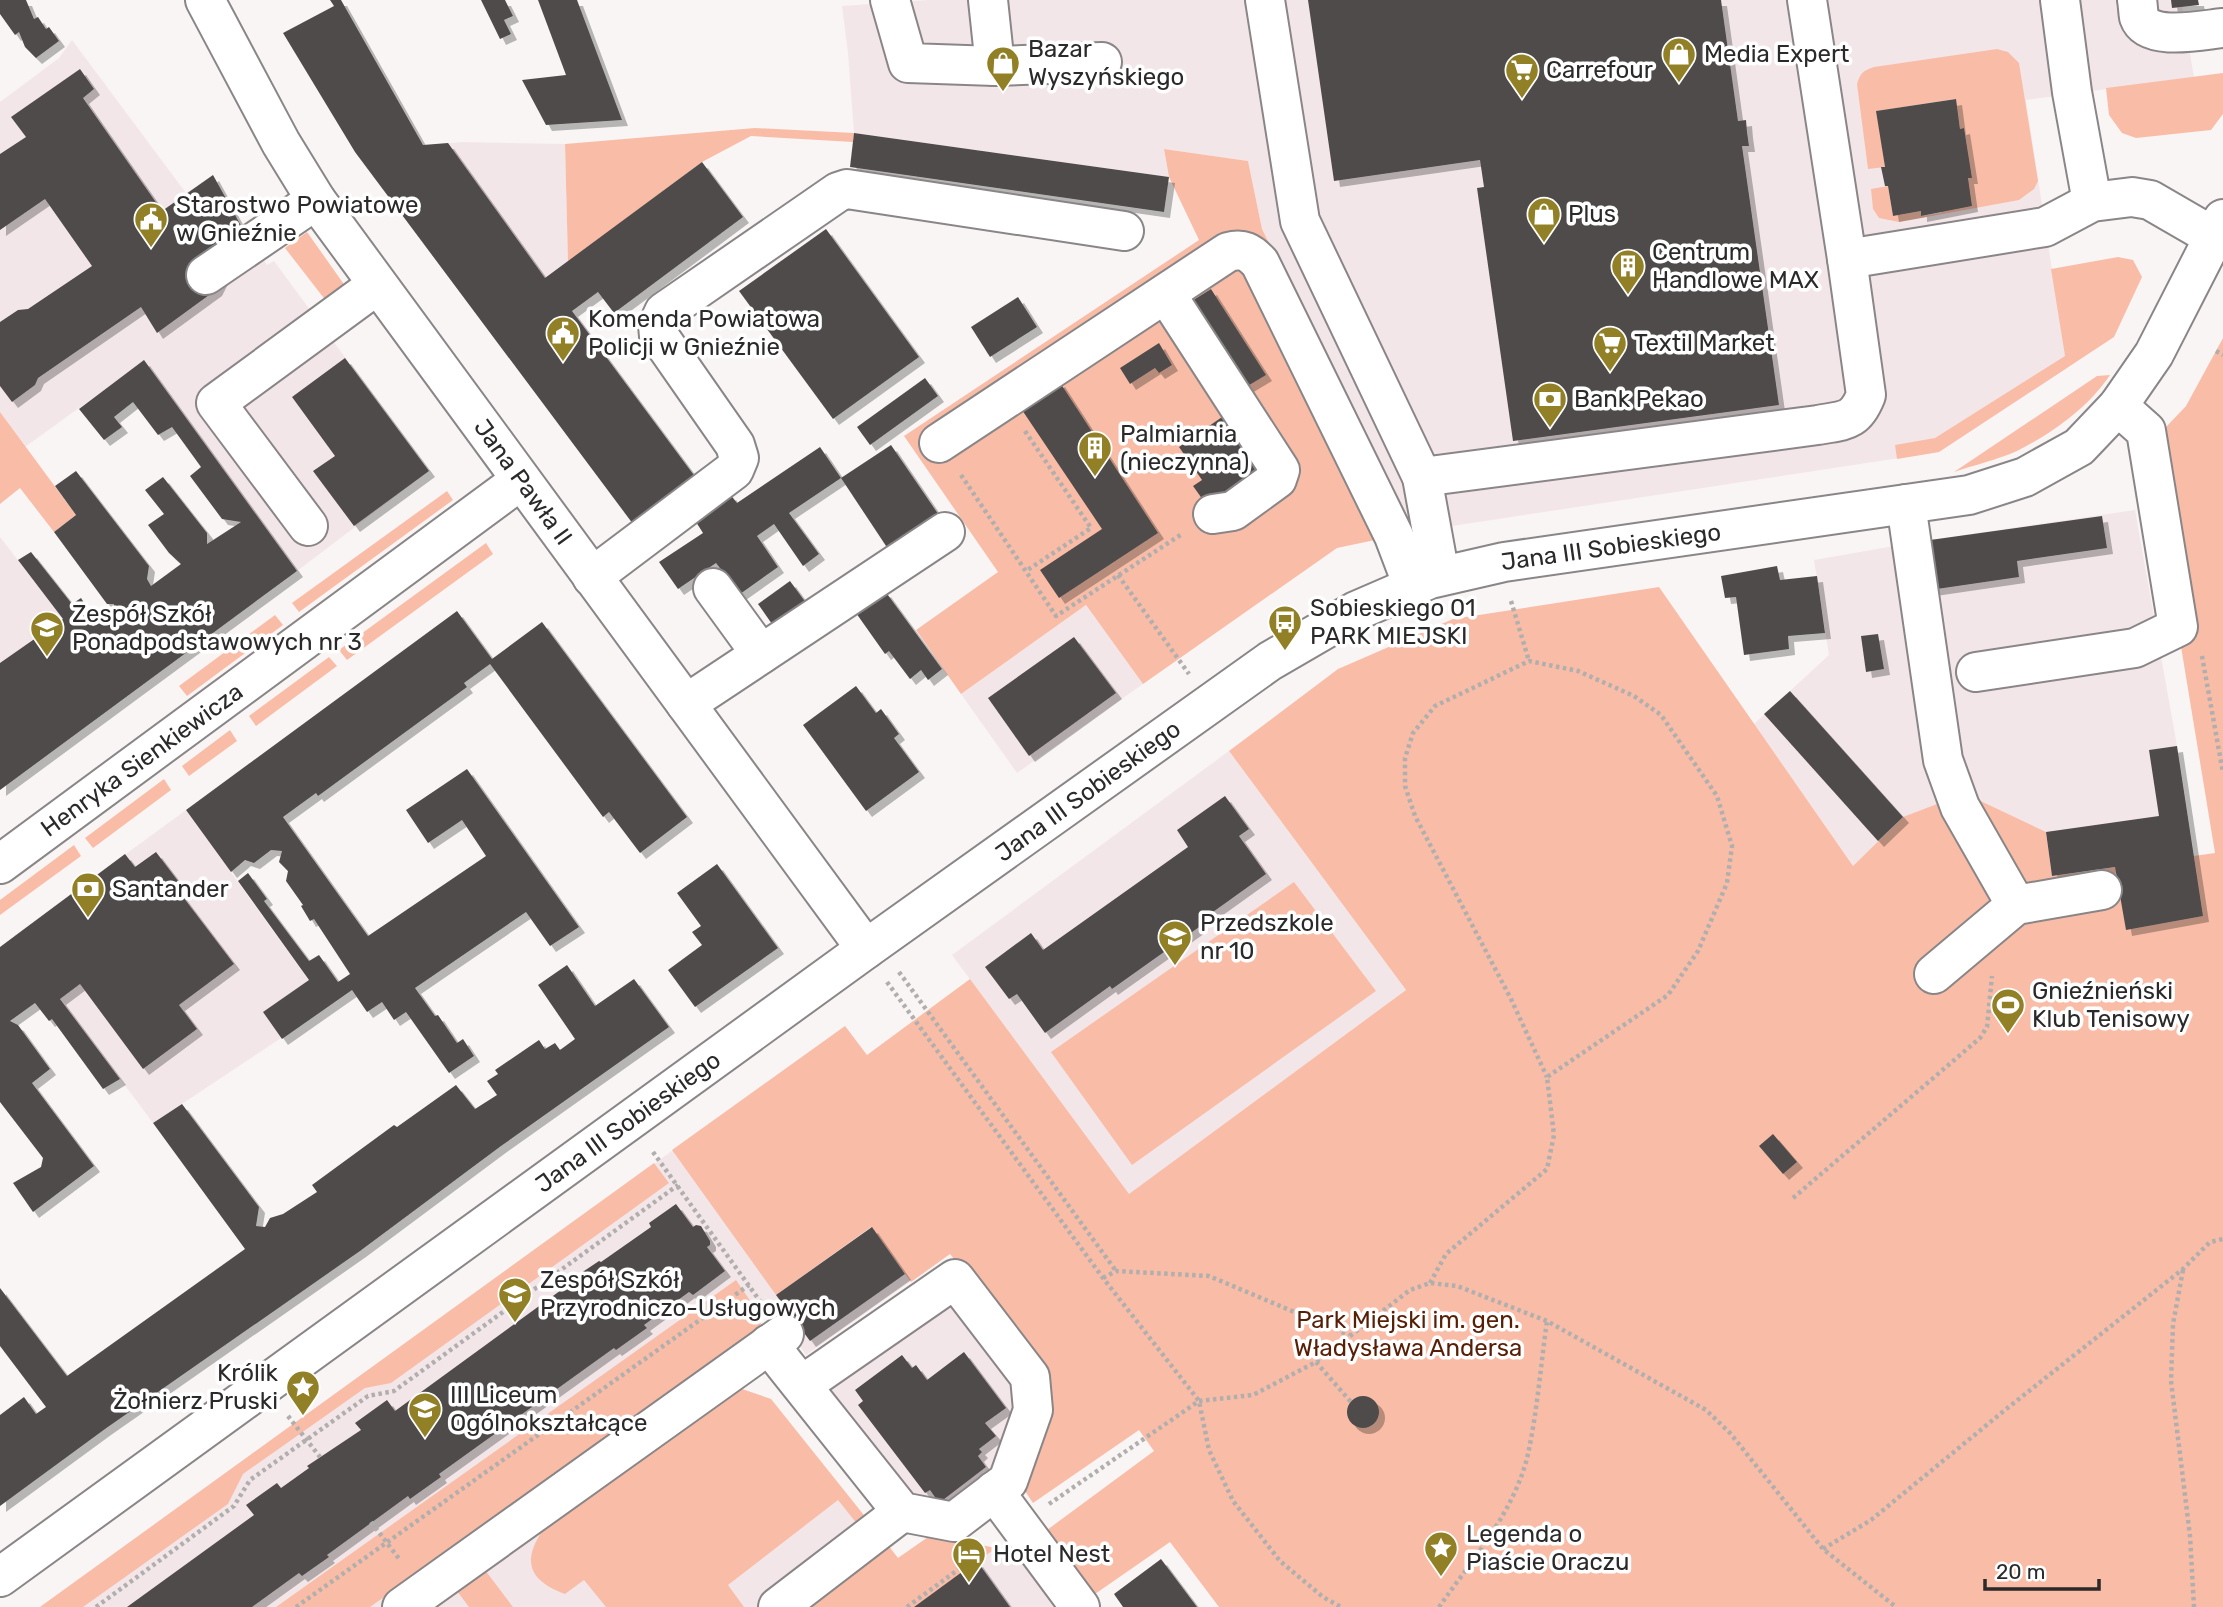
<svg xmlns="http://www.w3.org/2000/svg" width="2223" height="1607" viewBox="0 0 2223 1607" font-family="Rubik,sans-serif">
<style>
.built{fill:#f3e6e9}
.green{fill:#f9bda7}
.building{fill:#504c4c;filter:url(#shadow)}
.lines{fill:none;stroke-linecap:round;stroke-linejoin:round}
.minor-casing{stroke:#8a8687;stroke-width:42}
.path{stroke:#b1aeae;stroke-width:4.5;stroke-dasharray:3.5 3.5;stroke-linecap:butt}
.minor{stroke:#fff;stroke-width:38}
.labels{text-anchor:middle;stroke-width:7;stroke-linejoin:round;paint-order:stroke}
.poi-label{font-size:24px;fill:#2b2929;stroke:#fff;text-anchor:start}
.street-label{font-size:24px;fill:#2b2929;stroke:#fff}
.park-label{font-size:24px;fill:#581f07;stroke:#fff}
</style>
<defs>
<filter id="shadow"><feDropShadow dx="6" dy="6" stdDeviation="0" flood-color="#0004"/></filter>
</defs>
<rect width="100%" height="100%" fill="#f9f5f5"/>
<g class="built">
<path d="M928,0h1253l13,77 -168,23 41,268 -128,84 -526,80 -151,-303 -14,-68 -84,-12 5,28 -315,-44 -6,-80 -6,-47z"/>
<path d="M72,40l114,153 27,-18 32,58 22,32 7,-4 155,210 -132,100 -153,-210 -119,86 -25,-35v-310l59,-44z"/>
<path d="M462,142l103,2 3,118 -84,62 -129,-172z"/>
<path d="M2135,510l42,236 -16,115 -109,15 -148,-59 -51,49 -99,-142 75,-69 -15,-95 109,-19z"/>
<path d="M0,537l124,161 -124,92z"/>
<path d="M1086,605l57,79 -126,89 -56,-79z"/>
<path d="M1229,751l177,239 -277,205 -177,-240z"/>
<path d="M186,810l142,197 -175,116 -139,-187z"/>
<path d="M845,1026l144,200 -183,129 -38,-54 -61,47 32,40 32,11 127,159 33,-23 91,19 39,53h-1021z"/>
<path d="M952,1295l64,82 4,32 -23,66 -48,38 -36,-9 -93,-116z"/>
</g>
<g class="green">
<path d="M1997,49l11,3 11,11 19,118 -4,8 -15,11 -120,22 -20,-4 -6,-9 -2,-20 17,-3 5,30 28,-5 1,5 19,-3 27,-35h3l-7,-49h-4l-5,-30 -78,12 8,56 -17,2 -11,-85c3,-11 7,-14 17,-17z"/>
<path d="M2223,73v41l-12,16 -75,8 -14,-5 -13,-18 -3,-27z"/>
<path d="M755,128l99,5 -1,9 -102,-6 -49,26 -134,100 -3,-118z"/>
<path d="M1164,149l84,12 14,68 151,303 -76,16 -194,136 -57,-79 -125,89 -45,-64 82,-58 -94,-136 295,-196 -30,-63z"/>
<path d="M307,232l41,58 -18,16 -45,-58z"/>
<path d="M2118,257l15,3 9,17 -28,60 -175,115 -42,7 -2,-14 40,-7 130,-82 -14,-87z"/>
<path d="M2223,338v1269h-1004l-49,-65 -75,52 -48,-64 107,-79 -15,-21 -106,73 -10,-15 18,-120 -91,-114 -39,28 -40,-55 -95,68 -104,-145 173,-124 22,29 103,-76 159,215 277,-204 -177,-239 109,-82 115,-50 206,-32 194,279 50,-49 42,-16 27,-4 74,35 6,44 163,-23 -67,-407 38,-40z"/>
<path d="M2110,375c-22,33 -59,59 -93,76 -20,9 -43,14 -63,21l143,-96z"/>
<path d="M0,412l76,103 -22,17 -34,-44 -20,16z"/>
<path d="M447,491l6,9 -154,112 -7,-9z"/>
<path d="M486,543l7,11 -146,106 -8,-10z"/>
<path d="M275,615l8,10 -96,71 -8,-10z"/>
<path d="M329,657l8,9 -81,60 -7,-10z"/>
<path d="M230,730l7,11 -48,35 -7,-10z"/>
<path d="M164,779l7,11 -78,58 -8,-10z"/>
<path d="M74,845l7,11 -81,59v-15z"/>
<path d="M1294,882l82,109 -244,174 -81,-113z"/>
<path d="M654,1163l15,20 -278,200 -26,5 -122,86 -15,30 -145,103h-43z"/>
<path d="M736,1280l26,38 -3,15 -389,274h-94z"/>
<path d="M739,1388l32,11 100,125 -9,6 -24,-30 -110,85 16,22h-138l-22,-27 -19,14c-33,-12 -44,-30 -24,-61z"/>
<path d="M931,1535l65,13 -82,59h-118l88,-67 14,18z"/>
<path d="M485,1570l28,37h-44l-12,-16z"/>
</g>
<g class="building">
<path d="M0,0h26l8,19 4,-2 8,12 3,-2 10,14 -23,17 -11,-11 -6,-15 -4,3 -15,-21z"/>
<path d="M330,0h11l82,145 25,-2 97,135 157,-116 41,55 -129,96 -16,-21 -26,19 124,167 -63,46 -278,-372 -72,-119 51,-27z"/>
<path d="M481,0h24l8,16 -9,4 7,14 -11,5z"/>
<path d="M538,0h39l45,120 -76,5 -24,-45 44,-5z"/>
<path d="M1308,0h413l17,121 8,-1 1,12 2,14h-7l37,259 -266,36 -36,-253 7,-1 -4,-27 -146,21z"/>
<path d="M2171,0h27l1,5 -27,3z"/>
<path d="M80,69l14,20 -11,9 79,113 51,-36 32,58 -29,57 -59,43 -16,-26 -103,71 -3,7 -23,17 -12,-16v-64l18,-12 10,-1 64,-43 -47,-67 -45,31v-76l26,-17 -15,-20z"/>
<path d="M1956,99l4,30 4,-1 8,50h-4l4,28 -51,10v-5l-28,5 -5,-30h-3l-4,-19h4l-9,-56z"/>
<path d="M854,133l315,44 -5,35 -314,-45z"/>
<path d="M826,229l93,128 -86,62 -94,-128z"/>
<path d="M1211,289l55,86 -25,15 -54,-86z"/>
<path d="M1018,297l19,30 -47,30 -19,-30z"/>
<path d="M1159,343l13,22 -13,8 -4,-5 -25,16 -10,-16z"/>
<path d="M345,358l84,113 -75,55 -41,-55 22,-15 -43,-59z"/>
<path d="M144,360l153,211 -297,219v-127l63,-44 -45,-59 13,-8 41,52 9,-6 9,14 -2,10 5,4 21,-15v-7h-7l-53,-72 22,-17 -21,-29 21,-15 73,95 -2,13 4,7 30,-22 -12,-11 -21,-28 16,-11 -19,-24 18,-13 44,56v11l34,-22 -19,-3 -32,-43 11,-9 -29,-40 -14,8 -25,-33 -19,15 8,10 -18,13 -25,-31z"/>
<path d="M925,378l13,18 -68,49 -13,-18z"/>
<path d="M1059,381l99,152 -99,65 -19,-28 62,-41 -82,-122z"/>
<path d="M1222,417l38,54 -52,36 -15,-21 9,-6 -23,-33z"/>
<path d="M891,445l54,79 -51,34 -53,-80z"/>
<path d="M820,447l21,31 -52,35 30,41 -16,12 -29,-42 -17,12 21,31 -38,27 -24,-31 -38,26 -19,-27 44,-29 -7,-11 34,-28 7,9z"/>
<path d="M2102,516l5,32 -90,13 2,16 -89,13 -7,-49z"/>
<path d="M1777,566l3,14 37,-4 8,57 -37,3 1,13 -45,6 -8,-58 -11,1 -4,-22z"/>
<path d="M790,581l22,30 -33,23 -21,-30z"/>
<path d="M885,591l57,78 -14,11 -7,-10 -11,9 -21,-28 -4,3 -29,-41z"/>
<path d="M457,611l35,48 50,-37 145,195 -47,36 -31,-41 -6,5 -113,-153 -26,19 3,4 -149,109 -2,-3 -33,24 85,119 118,-80 -24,-36 -34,23 -22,-33 61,-41 112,158 -29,19 -24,-34 -111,76 20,28 3,-1 19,28 6,-4 11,17 -25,17 -43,-61 -12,8 -12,-18 -15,10 -15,-22 -70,49 -19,-27 46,-32 -71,-99 10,-8 19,26 -3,2 45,60 10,-6 19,27 12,-8 -36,-55 -4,2 -9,-15 2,-1 -17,-24 2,-10 -9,-9 3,-11 -11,-1 -17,13 -9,-3 -14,12 -45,-62z"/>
<path d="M1878,634l6,35 -18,3 -5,-36z"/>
<path d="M1074,637l42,56 -87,63 -41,-58z"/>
<path d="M856,686l20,27 5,-4 18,25 -5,4 25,34 -53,39 -63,-86z"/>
<path d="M1790,691l113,126 -25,24 -114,-127z"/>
<path d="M2177,746l26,170 -77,14 -11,-63 -63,9 -6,-44 113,-16 -10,-66z"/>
<path d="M1225,796l24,33 -10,7 27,38 -67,48 3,3 -90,64 -2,-3 -65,47 -28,-39 -8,5 -24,-32 46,-34 12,17 145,-103 -11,-17z"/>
<path d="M156,852l22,29 -4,4 60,79 -55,41 18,24 -54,40 -63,-85 -20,15 60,80 -17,10 -51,-70 -3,2 -14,-18 -25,18 8,4 32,44 -18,14 62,83 -61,46 -20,-29 28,-16 2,-9 -43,-56v-155l125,-93 10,13z"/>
<path d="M717,864l61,84 -83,59 -27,-37 34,-25 -10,-13 9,-6 -24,-33z"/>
<path d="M567,965l28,41 39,-27 35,48 -168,119 -141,105 -255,178 -105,77v-91l24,-18 12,17 10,-7 -46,-61v-58l67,88 178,-127 -92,-126 29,-19 77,103 -3,19 9,1 5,-9 13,-4 34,-22 -5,-7 82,-60 3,2 59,-42 19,24 22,-14 -10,-14 11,-7 -3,-4 44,-30 6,9 10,-6 5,7 15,-11 -37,-54z"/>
<path d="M1773,1134l24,28 -14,12 -24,-28z"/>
<path d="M676,1204l17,23 3,-2 5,1 9,15v4l-3,2 18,24 -32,24 -4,-3 -45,33 3,3 -31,22 -2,-2 -175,126 2,3 -31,22 -2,-3 -81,59 2,2 -27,19 -3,-3 -47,34h-125l127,-92 -8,-10 31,-22 4,5 28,-20 -2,-2 54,-36 -6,-7 32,-23 8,11 173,-126 -2,-2 33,-22 2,1 50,-35 -2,-4z"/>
<path d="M872,1227l33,47 -95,67 -34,-46z"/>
<path d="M964,1352l42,56 -21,15 11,13 -17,13 3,3 -4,4 8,11 -47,36 -9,-13 -5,3 -67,-88 5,-4 -8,-11 47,-35 10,13 4,-3 11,15z"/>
<circle cx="1363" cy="1412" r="16"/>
<path d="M1161,1559l36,48h-74l-9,-13z"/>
<path d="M977,1561l33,46h-96z"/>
</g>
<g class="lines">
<g class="minor-casing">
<g id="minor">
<path d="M205,0l76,143 35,57 550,749"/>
<path d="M890,0l18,63 87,3 107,-4"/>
<path d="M988,0l7,66"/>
<path d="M1265,0l35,221 122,256"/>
<path d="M2060,0l12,92 20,110"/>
<path d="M2137,0c1,5 1,12 2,17 9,25 63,13 84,11"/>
<path d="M1847,259l198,-32 47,-25 40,-5 18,3 64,37"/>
<path d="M206,275l110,-75"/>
<path d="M1166,294l114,176 -3,9 -44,32 -20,3"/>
<path d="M939,443l289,-191c15,-4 22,0 32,11l134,273 19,50"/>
<path d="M1906,504l37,256 17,47 56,98"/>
<path d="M308,526l-92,-123 161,-118"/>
<path d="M1440,576l-18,-99 396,-52c26,-5 37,-2 48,-30l-19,-136 -40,-259"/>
<path d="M592,577l142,-107 5,-12 -4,-13 -76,-109 -1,-11 6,-13 174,-120 9,-3 277,42"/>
<path d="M713,588l48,66"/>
<path d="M1976,672l159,-24 43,-21 -32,-196 -28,-25"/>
<path d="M686,704l259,-172"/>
<path d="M0,864l521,-384"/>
<path d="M1934,974l82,-69 86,-15"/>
<path d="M769,1344l16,21 117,147 52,10 54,-41 25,-71 -3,-33 -75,-98 -153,106"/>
<path d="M994,1491l86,116"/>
<path d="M0,1577l866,-628 404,-288 86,-50 74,-32 74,-17 465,-67 56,-18 54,-30 39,-41 36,-52 69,-135"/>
<path d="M402,1607l382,-273"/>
<path d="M778,1607l124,-95"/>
</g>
</g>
<g class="path">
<path d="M2216,351l7,4"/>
<path d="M1025,431l66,97 -65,43"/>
<path d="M961,475l95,141 126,-82"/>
<path d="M1118,575l71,99"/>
<path d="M1511,601l18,60"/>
<path d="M2202,656l21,117"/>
<path d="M899,972l217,299"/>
<path d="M887,982l216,296 96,123 10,49 24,51 47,60 43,36 18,10"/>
<path d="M653,1152l109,152"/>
<path d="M1793,1198l187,-160 7,-11 5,-51"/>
<path d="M2183,1270l-10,54 -2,57 19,155 4,71"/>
<path d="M1103,1278l13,-7 93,5 140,59"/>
<path d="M1430,1283l16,-29 101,-85 7,-34 -7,-58 121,-82 30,-44 29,-68 5,-37 -15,-50 -56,-81 -27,-19 -56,-25 -49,-10 -94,45 -22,27 -8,25v28l10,30 96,183 36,78"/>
<path d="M1316,1362l35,40"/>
<path d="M288,1416l32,41"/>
<path d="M1049,1504l150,-103 54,-6 63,-33 94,-72 20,-7 27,3 90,35 159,89 24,23 93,116 73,58"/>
<path d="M371,1522l29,38"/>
<path d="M1823,1549l48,-29 134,-110 178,-141 27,-27 13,-3"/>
<path d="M96,1607l138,-101 16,-26 118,-84 26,-5 284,-206"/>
<path d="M296,1607l453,-322"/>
<path d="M907,1607l67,-49"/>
<path d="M1439,1607c33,-47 76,-96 89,-153 9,-41 13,-91 19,-133"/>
</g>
<use href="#minor" class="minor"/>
</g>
<defs>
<g id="shop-pin" transform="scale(1.75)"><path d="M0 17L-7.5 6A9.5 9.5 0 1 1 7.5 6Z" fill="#928027" stroke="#fff"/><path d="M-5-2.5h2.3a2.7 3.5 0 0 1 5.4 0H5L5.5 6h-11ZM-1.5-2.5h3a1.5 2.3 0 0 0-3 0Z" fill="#fff"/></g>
<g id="supermarket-pin" transform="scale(1.75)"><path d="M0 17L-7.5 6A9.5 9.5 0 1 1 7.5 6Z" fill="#928027" stroke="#fff"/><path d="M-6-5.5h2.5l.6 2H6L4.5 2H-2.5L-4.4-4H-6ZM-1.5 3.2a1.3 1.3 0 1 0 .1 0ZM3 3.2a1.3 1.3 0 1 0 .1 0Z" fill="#fff"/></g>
<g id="civic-pin" transform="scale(1.75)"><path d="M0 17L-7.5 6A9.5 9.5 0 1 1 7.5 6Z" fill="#928027" stroke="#fff"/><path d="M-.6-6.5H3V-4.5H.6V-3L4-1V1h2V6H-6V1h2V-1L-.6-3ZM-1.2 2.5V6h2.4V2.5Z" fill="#fff"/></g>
<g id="building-pin" transform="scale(1.75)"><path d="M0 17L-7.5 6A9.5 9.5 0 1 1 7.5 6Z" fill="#928027" stroke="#fff"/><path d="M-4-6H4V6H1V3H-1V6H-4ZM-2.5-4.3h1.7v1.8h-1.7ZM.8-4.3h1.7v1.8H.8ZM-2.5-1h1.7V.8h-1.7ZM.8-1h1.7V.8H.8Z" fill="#fff"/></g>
<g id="bank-pin" transform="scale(1.75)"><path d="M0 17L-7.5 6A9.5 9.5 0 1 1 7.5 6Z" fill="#928027" stroke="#fff"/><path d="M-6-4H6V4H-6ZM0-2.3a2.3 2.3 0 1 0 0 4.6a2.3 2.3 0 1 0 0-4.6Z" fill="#fff"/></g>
<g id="bus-pin" transform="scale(1.75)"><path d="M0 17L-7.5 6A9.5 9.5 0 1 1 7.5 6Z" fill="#928027" stroke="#fff"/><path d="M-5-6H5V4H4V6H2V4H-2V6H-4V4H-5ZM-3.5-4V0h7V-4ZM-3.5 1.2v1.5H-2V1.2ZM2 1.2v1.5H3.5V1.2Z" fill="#fff"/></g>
<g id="school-pin" transform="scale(1.75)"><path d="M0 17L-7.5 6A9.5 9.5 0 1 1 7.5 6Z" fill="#928027" stroke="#fff"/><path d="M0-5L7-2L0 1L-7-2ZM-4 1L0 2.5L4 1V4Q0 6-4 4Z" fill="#fff"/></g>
<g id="stadium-pin" transform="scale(1.75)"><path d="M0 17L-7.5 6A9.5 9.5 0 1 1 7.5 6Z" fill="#928027" stroke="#fff"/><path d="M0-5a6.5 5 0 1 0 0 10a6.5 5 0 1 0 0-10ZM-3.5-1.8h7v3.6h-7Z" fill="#fff"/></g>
<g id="sight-pin" transform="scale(1.75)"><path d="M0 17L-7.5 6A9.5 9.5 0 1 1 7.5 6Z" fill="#928027" stroke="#fff"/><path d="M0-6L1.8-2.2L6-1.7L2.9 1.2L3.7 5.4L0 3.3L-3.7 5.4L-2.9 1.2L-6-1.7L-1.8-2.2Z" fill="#fff"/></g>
<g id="hotel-pin" transform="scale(1.75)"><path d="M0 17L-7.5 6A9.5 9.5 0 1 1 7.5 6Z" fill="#928027" stroke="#fff"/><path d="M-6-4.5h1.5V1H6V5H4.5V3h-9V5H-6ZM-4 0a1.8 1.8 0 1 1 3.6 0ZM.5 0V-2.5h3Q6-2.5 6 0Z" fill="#fff"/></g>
</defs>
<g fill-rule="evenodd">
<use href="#shop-pin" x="1679" y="54"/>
<use href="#shop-pin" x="1003" y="63"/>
<use href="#supermarket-pin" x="1522" y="70"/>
<use href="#shop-pin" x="1544" y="214"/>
<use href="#civic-pin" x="151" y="219"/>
<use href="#building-pin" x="1628" y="266"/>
<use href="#civic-pin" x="563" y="333"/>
<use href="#supermarket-pin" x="1610" y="343"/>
<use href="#bank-pin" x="1550" y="399"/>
<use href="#building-pin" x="1095" y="448"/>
<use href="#bus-pin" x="1285" y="622"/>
<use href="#school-pin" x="47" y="628"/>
<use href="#bank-pin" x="88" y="889"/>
<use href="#school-pin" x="1175" y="937"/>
<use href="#stadium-pin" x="2008" y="1005"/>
<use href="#school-pin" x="515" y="1294"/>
<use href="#sight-pin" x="303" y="1387"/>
<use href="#school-pin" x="425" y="1409"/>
<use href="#sight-pin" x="1441" y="1548"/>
<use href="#hotel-pin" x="969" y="1554"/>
</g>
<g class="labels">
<g class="poi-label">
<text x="1028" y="57">Bazar<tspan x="1028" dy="28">Wyszyńskiego</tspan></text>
<text x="1704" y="62">Media Expert</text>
<text x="1546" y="78">Carrefour</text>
<text x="176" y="213">Starostwo Powiatowe<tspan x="176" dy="28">w Gnieźnie</tspan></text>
<text x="1568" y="222">Plus</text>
<text x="1652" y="260">Centrum<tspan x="1652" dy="28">Handlowe MAX</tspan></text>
<text x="588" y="327">Komenda Powiatowa<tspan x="588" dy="28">Policji w Gnieźnie</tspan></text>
<text x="1634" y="351">Textil Market</text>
<text x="1574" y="407">Bank Pekao</text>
<text x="1120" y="442">Palmiarnia<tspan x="1120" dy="28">(nieczynna)</tspan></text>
<text x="1310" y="616">Sobieskiego 01<tspan x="1310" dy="28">PARK MIEJSKI</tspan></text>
<text x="72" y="622">Zespół Szkół<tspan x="72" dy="28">Ponadpodstawowych nr 3</tspan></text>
<text x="112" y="897">Santander</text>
<text x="1200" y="931">Przedszkole<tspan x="1200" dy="28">nr 10</tspan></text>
<text x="2032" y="999">Gnieźnieński<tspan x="2032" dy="28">Klub Tenisowy</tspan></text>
<text x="540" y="1288">Zespół Szkół<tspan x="540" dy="28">Przyrodniczo-Usługowych</tspan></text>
<text x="278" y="1381" text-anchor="end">Królik<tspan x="278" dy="28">Żołnierz Pruski</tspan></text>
<text x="450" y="1403">III Liceum<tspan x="450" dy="28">Ogólnokształcące</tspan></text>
<text x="1466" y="1542">Legenda o<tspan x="1466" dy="28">Piaście Oraczu</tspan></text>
<text x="993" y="1562">Hotel Nest</text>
</g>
<g class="street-label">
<text transform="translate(523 482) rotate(54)" y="8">Jana Pawła II</text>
<text transform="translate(1611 547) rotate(-8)" y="8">Jana III Sobieskiego</text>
<text transform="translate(142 760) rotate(-36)" y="8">Henryka Sienkiewicza</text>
<text transform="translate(1088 791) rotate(-36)" y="8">Jana III Sobieskiego</text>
<text transform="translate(628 1122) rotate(-36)" y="8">Jana III Sobieskiego</text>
</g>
<g class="park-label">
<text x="1408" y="1328">Park Miejski im. gen.<tspan x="1408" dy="28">Władysława Andersa</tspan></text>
</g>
</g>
<path d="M1985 1579v10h114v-10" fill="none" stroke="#2b2929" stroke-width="3.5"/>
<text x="1996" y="1579" font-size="21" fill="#2b2929" stroke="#ffffff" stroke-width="5" paint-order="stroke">20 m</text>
</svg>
